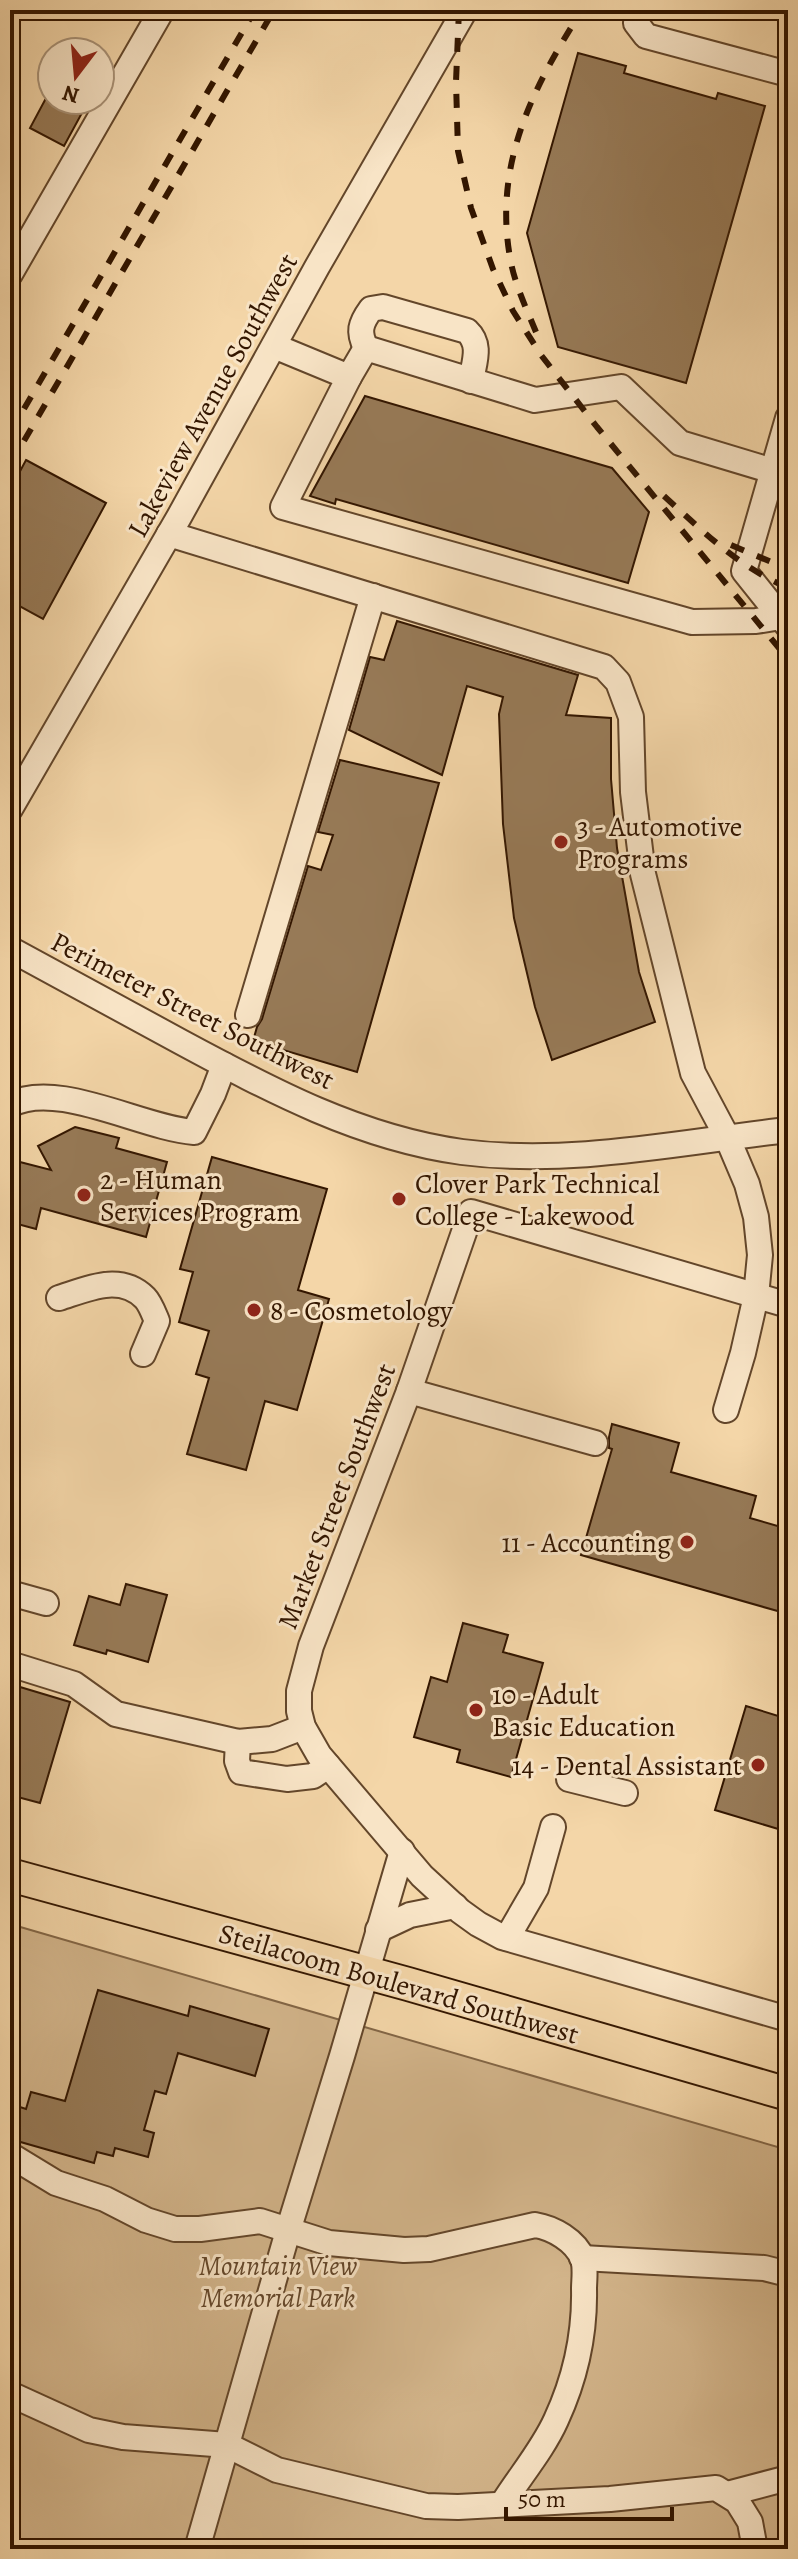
<svg xmlns="http://www.w3.org/2000/svg" width="798" height="2559" viewBox="0 0 798 2559" font-family="Alegreya,serif">
<style>
.green{fill:#d3b58b;stroke:#836646;stroke-width:2}
.building{fill:#977a57;stroke:#331600;stroke-width:2}
.lines{fill:none;stroke-linecap:round;stroke-linejoin:round}
.minor-casing{stroke:#63462a;stroke-width:28}
.major-casing{stroke:#331600;stroke-width:36}
.minor{stroke:#f8e4c6;stroke-width:24}
.major{stroke:#f4d6a8;stroke-width:32}
.rail{stroke:#331600;stroke-width:6;stroke-dasharray:14 14;stroke-linecap:butt}
.poi-dot{fill:#8f2418;stroke:#f8e4c6;stroke-width:3}
.labels{text-anchor:middle;stroke-width:6;stroke-linejoin:round;paint-order:stroke}
.street-label{font-size:28px;fill:#331600;stroke:#f8e4c6}
.poi-label{font-size:28px;fill:#331600;stroke:#f8e4c6;text-anchor:start}
.park-label{font-size:28px;font-style:italic;fill:#63462a;stroke:#f8e4c6}
</style>
<rect width="100%" height="100%" fill="#f4d6a8"/>
<filter id="stains"><feTurbulence type="fractalNoise" baseFrequency=".0025" numOctaves="4"/><feColorMatrix values="0 0 0 0 .2 0 0 0 0 .09 0 0 0 0 .02 0 0 0 .5 -.17"/></filter>
<radialGradient id="worn" r=".72"><stop offset=".6" stop-color="#630" stop-opacity="0"/><stop offset="1" stop-color="#630" stop-opacity=".3"/></radialGradient>
<path class="green" d="M10,1924l778,226v399h-778z"/>
<g class="building">
<path d="M578,53l48,13 -2,7 92,26 2,-6 47,13 -79,277 -128,-36 -31,-114z"/>
<path d="M45,100h44l-25,46 -34,-18z"/>
<path d="M365,396l247,72 37,44 -21,71 -292,-84 -1,5 -25,-8z"/>
<path d="M26,460l80,43 -63,116 -33,-18v-111z"/>
<path d="M397,621l181,54 -12,40 45,3v61l6,69 22,124 16,50 -103,38 -17,-53 -21,-89 -11,-94 -4,-110 4,-17 -36,-11 -25,89 -93,-45 21,-73 14,3z"/>
<path d="M340,760l99,23 -82,289 -104,-31 4,-14 5,-8 46,-153 13,4 12,-35 -15,-3z"/>
<path d="M75,1127l44,11 -3,10 51,14 -21,75 -105,-29 -5,21 -26,-7v-40l6,-21 35,9 -13,-24z"/>
<path d="M212,1157l115,32 -29,101 31,9 -32,111 -32,-9 -19,69 -59,-16 22,-76 -13,-4 13,-43 -30,-9 14,-50 -13,-3z"/>
<path d="M612,1424l67,19 -8,29 85,24 -6,22 38,11v85l-207,-59 31,-106 -3,-1v-11z"/>
<path d="M126,1584l41,11 -19,67 -41,-12 -1,4 -32,-9 15,-49 31,9z"/>
<path d="M463,1623l45,12 -5,17 40,11 -32,114 -54,-15 3,-12 -46,-13 17,-60 16,5z"/>
<path d="M10,1684l60,18 -30,101 -30,-8z"/>
<path d="M746,1706l42,13v113l-73,-22z"/>
<path d="M98,1990l90,26 2,-10 79,23 -14,47 -77,-23 -12,41 -11,-3 -11,39 10,3 -6,24 -33,-9 -2,8 -16,-4 -3,11 -84,-24 7,-33 9,3 5,-17 34,9z"/>
</g>
<g class="lines">
<g class="minor-casing">
<g id="minor">
<path d="M639,10l-3,13 10,13 142,38"/>
<path d="M10,274l152,-264"/>
<path d="M274,346l75,31 -66,130 409,115 64,-1 25,-4"/>
<path d="M366,348c-8,-16 -6,-24 5,-39l12,-2 84,24c15,14 7,31 4,50"/>
<path d="M349,377l17,-29 169,52 86,-13 59,56 93,28"/>
<path d="M788,418l-44,153 44,55"/>
<path d="M169,534l435,133 14,15 13,35 2,75 10,82 50,199 34,64 20,47 9,33 4,38 -4,41 -13,57 -17,57"/>
<path d="M10,809l169,-292 138,-250 148,-257"/>
<path d="M10,949c57,31 114,62 171,93 89,48 179,96 281,110 109,14 218,-10 326,-22"/>
<path d="M248,1015l125,-419"/>
<path d="M10,1105c46,-26 132,23 184,27l19,-38 11,-29"/>
<path d="M59,1298c28,-9 61,-25 86,0 5,5 9,16 12,23l-14,33"/>
<path d="M788,1305l-317,-93 -62,179 -98,255 -12,45v20l4,16 16,28 103,121 38,35 18,13 24,13 286,82"/>
<path d="M409,1391l186,52"/>
<path d="M10,1593l36,10"/>
<path d="M10,1664l64,20 42,30 122,28 34,-3 31,-12"/>
<path d="M238,1742l-1,19 4,11 46,7 26,-3 15,-10"/>
<path d="M569,1779l56,14"/>
<path d="M378,1930l32,-15 45,-9"/>
<path d="M507,1938l29,-50 17,-61"/>
<path d="M10,2155l46,28 49,16 41,21 29,9h25l60,-8 69,22 75,7 25,-1 106,-24c18,3 40,15 48,34 3,9 1,21 1,30 1,46 -9,90 -28,131 -13,29 -36,56 -53,83"/>
<path d="M582,2258l182,10 24,6"/>
<path d="M10,2394l79,36 34,7 104,8 50,25 149,36 32,1 152,-8 106,-11 21,13 13,21 5,27"/>
<path d="M727,2494l61,-16"/>
<path d="M197,2549l91,-318 54,-175 60,-205"/>
</g>
</g>
<g class="major-casing">
<path id="major" d="M10,1875l398,109 380,110"/>
</g>
<use href="#minor" class="minor"/>
<use href="#major" class="major"/>
<g class="rail">
<path d="M459,10l-3,72 2,69 13,57 22,61 20,42 28,44 56,72 191,232"/>
<path d="M536,332c-9,-22 -20,-45 -25,-69 -19,-97 21,-174 71,-253"/>
<path d="M10,433l245,-423"/>
<path d="M10,465l264,-455"/>
<path d="M664,496c41,37 72,69 124,92"/>
<path d="M731,545l57,24"/>
</g>
</g>
<g class="poi-dot">
<circle cx="561" cy="842" r="8"/>
<circle cx="84" cy="1195" r="8"/>
<circle cx="399" cy="1199" r="8"/>
<circle cx="254" cy="1310" r="8"/>
<circle cx="687" cy="1542" r="8"/>
<circle cx="476" cy="1710" r="8"/>
<circle cx="758" cy="1765" r="8"/>
</g>
<g class="labels">
<g class="street-label">
<text transform="translate(212 395) rotate(-61)" y="10">Lakeview Avenue Southwest</text>
<text transform="translate(193 1010) rotate(27)" y="10">Perimeter Street Southwest</text>
<text transform="translate(336 1496) rotate(-69)" y="10">Market Street Southwest</text>
<text transform="translate(399 1983) rotate(16)" y="10">Steilacoom Boulevard Southwest</text>
</g>
<g class="poi-label">
<text x="577" y="836">3 - Automotive<tspan x="577" dy="32">Programs</tspan></text>
<text x="100" y="1189">2 - Human<tspan x="100" dy="32">Services Program</tspan></text>
<text x="415" y="1193">Clover Park Technical<tspan x="415" dy="32">College - Lakewood</tspan></text>
<text x="270" y="1320">8 - Cosmetology</text>
<text x="671" y="1552" text-anchor="end">11 - Accounting</text>
<text x="492" y="1704">10 - Adult<tspan x="492" dy="32">Basic Education</tspan></text>
<text x="742" y="1775" text-anchor="end">14 - Dental Assistant</text>
</g>
<g class="park-label">
<text x="278" y="2275">Mountain View<tspan x="278" dy="32">Memorial Park</tspan></text>
</g>
</g>
<rect width="798" height="2559" fill="none" stroke="#f4d6a8" stroke-width="40"/>
<rect x="12" y="12" width="774" height="2535" fill="none" stroke="#331600" stroke-width="4"/>
<rect x="20" y="20" width="758" height="2519" fill="none" stroke="#331600" stroke-width="2"/>
<g transform="translate(76 76) rotate(196)"><circle r="38" fill="#f8e4c6" stroke="#a99277" stroke-width="2"/>
<path d="M0-6L14 30L0 20L-14 30Z" fill="#8f2418"/>
<text y="-12" font-size="22" font-weight="bold" text-anchor="middle" fill="#331600">N</text>
</g>
<path d="M506 2507v12h166v-12" fill="none" stroke="#331600" stroke-width="4"/>
<text x="518" y="2507" font-size="24" fill="#331600" stroke="#f8e4c6" stroke-width="6" paint-order="stroke">50 m</text>
<rect width="100%" height="100%" filter="url(#stains)"/>
<rect width="100%" height="100%" fill="url(#worn)"/>
</svg>
